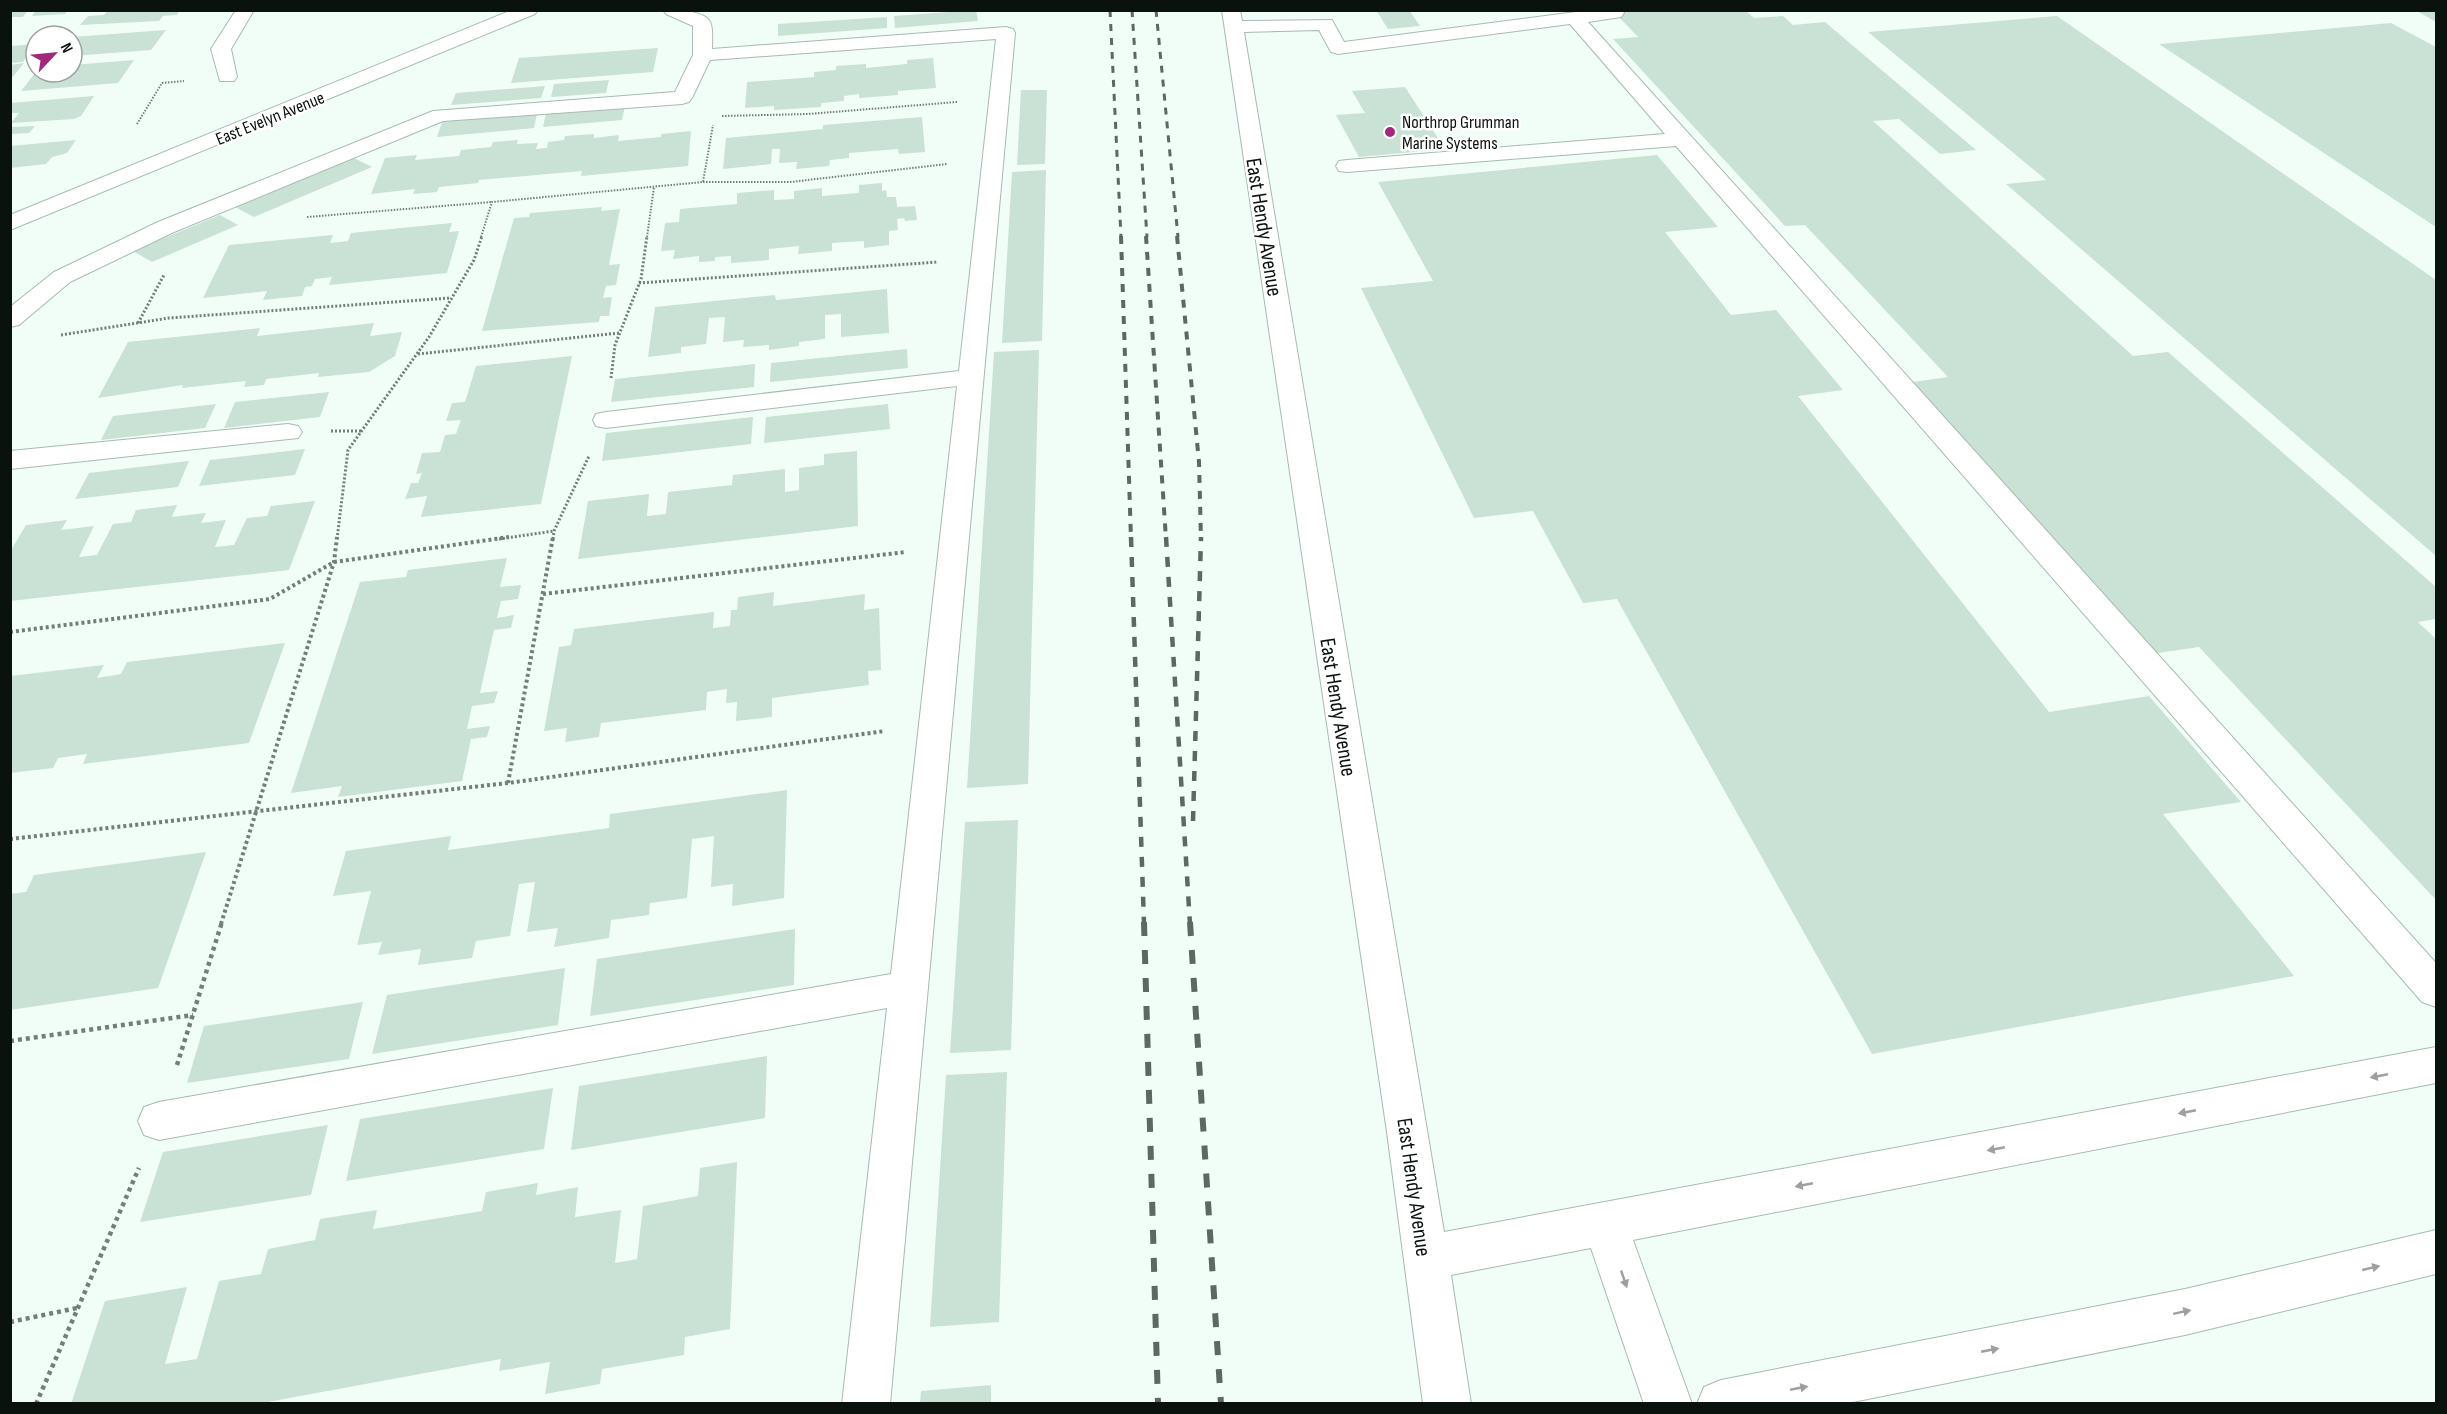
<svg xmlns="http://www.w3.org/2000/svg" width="2447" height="1414" viewBox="0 0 2447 1414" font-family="'Sofia Sans Condensed',sans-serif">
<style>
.building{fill:#cae1d5}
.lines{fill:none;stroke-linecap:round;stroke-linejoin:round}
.minor-casing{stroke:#a5bbb0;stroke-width:2}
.major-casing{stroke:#a5bbb0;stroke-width:2}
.path-far3{stroke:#737e78;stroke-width:2;stroke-dasharray:1.5 1.5;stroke-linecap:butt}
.path-far2{stroke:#737e78;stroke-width:3;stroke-dasharray:2 2;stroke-linecap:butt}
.path-far1{stroke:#737e78;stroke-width:4;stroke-dasharray:3 3;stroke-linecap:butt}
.path{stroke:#737e78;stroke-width:4.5;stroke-dasharray:4 4;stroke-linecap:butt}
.minor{fill:#fff;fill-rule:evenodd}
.major{fill:#fff;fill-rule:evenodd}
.rail-far3{stroke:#5e6863;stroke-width:3;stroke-dasharray:7 7;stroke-linecap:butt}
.rail-far2{stroke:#5e6863;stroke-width:4;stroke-dasharray:8 8;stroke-linecap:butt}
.rail-far1{stroke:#5e6863;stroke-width:4.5;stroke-dasharray:10 10;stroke-linecap:butt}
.rail{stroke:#5e6863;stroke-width:6;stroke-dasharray:14 14;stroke-linecap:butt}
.oneway{fill:#9da09f}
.poi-dot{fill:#a3277b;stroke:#fff;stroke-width:2}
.labels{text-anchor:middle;stroke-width:5;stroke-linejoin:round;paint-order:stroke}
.far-street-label{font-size:18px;fill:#0a120e;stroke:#fff}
.far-poi-label{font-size:18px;fill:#0a120e;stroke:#fff;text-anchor:start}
.street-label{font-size:22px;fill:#0a120e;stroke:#fff}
</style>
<rect width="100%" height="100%" fill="#f0fef7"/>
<g class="building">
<path d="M10,10h18l-5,7h-13z"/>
<path d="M36,10h32l-3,4 -33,2z"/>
<path d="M108,10h72l-3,5 -14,1 -4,5 -79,4 8,-9 16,-1z"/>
<path d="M976,10l2,11 -83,7 -1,-12z"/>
<path d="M1376,10h33l11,16 -32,3z"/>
<path d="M1612,10h133l9,8 29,-2 10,9 32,-3 151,128 -36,4 -41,-35 -26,2 260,235 35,-4 268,235v32l-18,3 18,17v261l-237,-253 -48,7 -245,-271 42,-6 -143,-152 -20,1 -172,-187 25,-2z"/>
<path d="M2415,10h21v12z"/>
<path d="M2057,16l379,264v276l-430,-372 40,-4 -178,-148z"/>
<path d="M887,17v11l-109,8v-12z"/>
<path d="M2391,23l45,24v180l-277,-183z"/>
<path d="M166,30l-15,20 -79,6v-19z"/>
<path d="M36,44l-13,18 -13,1v-17z"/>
<path d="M658,48l-5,24 -142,11 8,-25z"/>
<path d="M933,58l3,30 -38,3v4l-39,3v-4l-15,2v5l-23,2v4l-47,3v-4l-29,2 2,-26 67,-5v-5l22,-2v-4l30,-2v4l41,-4v-4z"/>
<path d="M134,60l-16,23 -97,8 15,-19h36v-7z"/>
<path d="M24,63l-14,17v-15z"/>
<path d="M609,80l-3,13 -55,4 3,-13z"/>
<path d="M545,86l-4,12 -90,7 5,-12z"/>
<path d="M1405,87l40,62 -86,8 -23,-42 29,-2 -13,-22z"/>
<path d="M1021,90h26l-2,74 -28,1z"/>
<path d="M94,96l-13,20 -7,3 -63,4 8,-10h-9v-10z"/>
<path d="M625,106l-3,14 -79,7 3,-14z"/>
<path d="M537,114l-3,14 -97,9 5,-15z"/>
<path d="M922,117l3,35 -26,2 -1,-5 -49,4v5l-19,2 -1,6 -33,3 1,-7 -18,1 1,-14h-8l-1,15 -48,5 3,-31 97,-9v-4z"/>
<path d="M35,126l-6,7 -19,1v-7z"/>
<path d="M691,131l-3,35 -107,10 1,-5 -103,9 -1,3 -39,4 -2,5 -24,2 2,-5 -44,5 14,-36 32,-3 -2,5 44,-4 2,-6 30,-3 2,-5 25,-2 -1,4 21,-1 -2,6 11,-1 1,-6 16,-2 1,-4 29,-2v4l25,-3 -1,6 43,-4v-3z"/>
<path d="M76,140l-9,13 -15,4 -6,7 -36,4v-22z"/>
<path d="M1657,155l61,72 -53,5 66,83 45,-5 67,80 -45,6 251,316 100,-16 92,106 -78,12 131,162 -422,78 -255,-455 -34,4 -50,-92 -59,7 -113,-230 72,-7 -55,-99z"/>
<path d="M352,157l20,10 -118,50 -19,-10z"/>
<path d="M1046,170l-4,171 -40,2 10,-171z"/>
<path d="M882,183v8l4,-1 1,7h9l1,10 18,-1 2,14 -12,1 -1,-3 -7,1 1,11 -9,1v14l-25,3v-7l-32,2v8l-34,3 1,-8 -30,3v11l-38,3v-7l-16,1v4l-16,1v-6l-26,3 2,-9 -14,1 4,-28 14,-1 1,-13 57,-5v-11l37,-3v10l20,-1v-8l28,-3v8l37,-3v-8z"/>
<path d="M602,207l-1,4 19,-2 -11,56 11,-1 -4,21 -10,1 -3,12 9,-1 -3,19h-9l-1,6 -117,9 32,-113 15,-1 1,-4z"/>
<path d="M220,215l18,10 -86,37 -19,-11z"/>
<path d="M452,223l-3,9 10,-1 -12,42 -118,12 3,-8 -17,2 -3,7 -7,1 -3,9 -39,4 4,-9 -64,7 26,-53 104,-10 -3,8 18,-2 3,-8z"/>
<path d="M887,289l2,44 -48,4v-23l-16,1v24l-26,3v4l-30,4v-5l-26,2 1,-7 -21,2 2,-25 -16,1 -3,26 -25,3v6l-33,4 7,-50 120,-12 1,5z"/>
<path d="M374,323l-4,13 32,-4 -7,24 -26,16 -51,5 1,-4 -53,6 -2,6 -20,2 2,-6 -64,7 1,-3 -85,13 30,-56 132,-14 -3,8z"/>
<path d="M907,349l1,19 -138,14 1,-19z"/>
<path d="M1039,350l-11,434 -61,4 27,-436z"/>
<path d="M572,356l-31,148 -120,13 6,-21 -22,3 6,-16h7l4,-10 -6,1 6,-21 18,-1 5,-17 11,-1 5,-14 -15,1 6,-18 13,-1 11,-36z"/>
<path d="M755,364l-1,23 -143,15 4,-23z"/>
<path d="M329,392l-9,25 -96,11 11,-26z"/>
<path d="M216,404l-11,24 -104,12 12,-24z"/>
<path d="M888,404l2,25 -126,14 2,-26z"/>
<path d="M753,417l-2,27 -149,17 4,-28z"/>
<path d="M305,449l-10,26 -96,11 11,-26z"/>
<path d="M857,451l1,75 -280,33 10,-58 61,-7 -2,22 19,-2 2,-22 64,-7 1,-10 52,-6v23l14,-2v-22l25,-3v-11z"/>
<path d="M189,461l-11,26 -103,12 14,-26z"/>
<path d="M315,501l-26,69 -279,31v-49l16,-27 41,-5 -6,10 33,-4 -15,31 18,-2 16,-31 18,-2 5,-12 41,-5 -5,12 34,-4 -5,10 25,-3 -11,27 19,-2 13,-27 20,-2 4,-10z"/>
<path d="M507,558l-7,29 21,-2 -3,14 -17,2 -4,17 17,-3 -3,13 -17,2 -14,63 18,-2 -4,12 -22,3 -5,23 23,-3 -3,11 -16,2 -9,42 -124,16 4,-11 -51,7 69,-211 46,-5 2,-7z"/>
<path d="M774,592l-1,14 92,-12 -1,16 15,-2 2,62 -13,1 1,14 -97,13v19l-36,4 1,-19 -11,1 1,-14 -20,3 -1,18 -105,13 -2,14 -34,5 2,-14 -23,3 15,-84 12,-2 3,-16 140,-17 -1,16 17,-2 1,-16h6l1,-13z"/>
<path d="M285,643l-36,100 -166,21 4,-10 -29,4 -5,10 -43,5v-97l94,-11 -7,13 24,-4 6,-12z"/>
<path d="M787,790l-3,108 -52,8 1,-22 -22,3 3,-51 -22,3 -5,59 -37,5 -1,12 -38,5 -2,18 -55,9 4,-19 -31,4 8,-50 -16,2 -9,52 -34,5 -4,17 -54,7 3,-16 -43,6 4,-13 -25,3 14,-54 -38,5 13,-45 105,-15 -3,14 161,-22 1,-14z"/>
<path d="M1018,820l-7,230 -61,3 15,-231z"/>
<path d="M206,852l-48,136 -148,22v-116l16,-2 8,-17z"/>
<path d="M795,929l-1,56 -204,31 7,-57z"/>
<path d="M565,968l-7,57 -186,29 15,-59z"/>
<path d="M363,1002l-14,57 -162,24 17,-57z"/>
<path d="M767,1056l-2,62 -194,32 8,-64z"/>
<path d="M1007,1072l-8,250 -69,5 16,-252z"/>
<path d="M553,1088l-9,61 -198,32 14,-62z"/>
<path d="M328,1125l-17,70 -171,27 23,-70z"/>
<path d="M737,1162l-7,167 -45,8 -1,18 -82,14 -2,15 -55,10 5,-32 -51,9 2,-12 -244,45h-186l34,-103 82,-14 -22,77 32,-5 22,-78 42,-7 7,-25 47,-9 5,-21 57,-9 -4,19 109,-18 4,-19 52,-9 -2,12 42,-8 -3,30 46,-7 -6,53 22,-4 6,-53 55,-10 2,-28z"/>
<path d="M991,1385v19h-71l1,-13z"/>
</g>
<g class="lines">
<g class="minor-casing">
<g id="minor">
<path d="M236,10h18l-23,39 6,28 -3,4h-14l-9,-32z"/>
<path d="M663,10c12,0 45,0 48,14 2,8 1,17 1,25l294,-22 7,2 2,4 -125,1371h-48l45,-396 -728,132 -15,-5 -6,-14 6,-14 15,-5 732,-128 66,-588 -351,42 -10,-2 -3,-6 3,-6 10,-2 353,-41 37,-332 -286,21 -18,38 -3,4 -7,2 -239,17 -269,111 -104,50 -51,43 -9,2v-20l44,-35 104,-50 275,-111 242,-19 18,-37v-29l-27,-12z"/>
<path d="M1222,10h18l2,11 90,-1 12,22 247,-32h31l2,3 -3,4 -33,5 848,941v44l-14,-5 -746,-856 -329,26 -8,-1 -3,-5 3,-5 8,-1 318,-26 -95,-110 -232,30 -7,-2 -12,-22 -75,2 200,1200 992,-185v36l-803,157 59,164h-48l-53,-156 -140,27 20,129h-48l-36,-272z"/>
<path d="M288,424l10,2 4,6 -4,6 -288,31v-18z"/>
<path d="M2436,1230v44l-251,61 -342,69h-146l7,-17 17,-7 464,-91z"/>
</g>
</g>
<g class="major-casing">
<path id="major" d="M512,10h26l-3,4 -525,216v-15z"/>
</g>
<g class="path-far3">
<path d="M722,116l86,-2 149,-12"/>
<path d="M137,124l25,-41 22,-2"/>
<path d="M703,182h87l157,-18"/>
<path d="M307,217l185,-15"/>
<path d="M481,237l11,-35 211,-20 10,-57"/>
<path d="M647,237l7,-50"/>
</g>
<g class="path-far2">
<path d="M639,283l299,-21"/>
<path d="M138,323l26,-48"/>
<path d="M61,335l108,-17 281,-20"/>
<path d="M418,354l201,-21"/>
<path d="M611,378l4,-33 26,-66 6,-43"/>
<path d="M331,431h31"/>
<path d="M337,539l11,-89 81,-113 45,-77 8,-24"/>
<path d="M499,539l55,-8"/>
<path d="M553,539l1,-8 35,-75"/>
</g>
<g class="path-far1">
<path d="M543,594l363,-42"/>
<path d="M10,632l260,-33 64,-37 175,-25"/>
<path d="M508,783l45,-246"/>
<path d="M10,839l498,-56 377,-52"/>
<path d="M221,924l113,-362 3,-25"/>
</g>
<g class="path">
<path d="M10,1041l183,-26"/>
<path d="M177,1065l45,-143"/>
<path d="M10,1322l67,-14"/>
<path d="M36,1404l103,-236"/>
</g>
<use href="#minor" class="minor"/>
<use href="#major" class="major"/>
<g class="rail-far3">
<path d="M1110,10l11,227"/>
<path d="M1132,10l15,227"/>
<path d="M1156,10l22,227"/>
</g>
<g class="rail-far2">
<path d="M1121,236l10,303"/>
<path d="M1146,236l20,303"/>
<path d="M1177,236l22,226 2,77"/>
</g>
<g class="rail-far1">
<path d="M1131,537l13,387"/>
<path d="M1166,537l24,387"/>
<path d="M1193,821l8,-284"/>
</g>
<g class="rail">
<path d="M1144,922l14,482"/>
<path d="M1190,922l31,482"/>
</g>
</g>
<defs><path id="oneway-solid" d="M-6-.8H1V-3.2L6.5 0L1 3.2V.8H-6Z" transform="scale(1.5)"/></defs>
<g class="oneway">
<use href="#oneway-solid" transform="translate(2379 1076) rotate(169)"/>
<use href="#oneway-solid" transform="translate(2187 1112) rotate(169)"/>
<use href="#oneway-solid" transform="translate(1996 1149) rotate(169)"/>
<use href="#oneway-solid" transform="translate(1804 1185) rotate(169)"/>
<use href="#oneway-solid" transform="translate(2371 1268) rotate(-13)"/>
<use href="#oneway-solid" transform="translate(1624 1279) rotate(71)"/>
<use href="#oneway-solid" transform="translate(2182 1312) rotate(-12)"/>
<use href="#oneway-solid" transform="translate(1990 1350) rotate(-11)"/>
<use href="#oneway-solid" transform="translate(1799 1388) rotate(-11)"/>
</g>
<circle class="poi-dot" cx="1390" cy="132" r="6"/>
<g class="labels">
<g class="far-street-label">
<text transform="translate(270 118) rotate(-22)" y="6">East Evelyn Avenue</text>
</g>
<g class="far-poi-label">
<text x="1402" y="128">Northrop Grumman<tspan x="1402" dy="21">Marine Systems</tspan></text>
</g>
<g class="street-label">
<text transform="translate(1265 227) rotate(81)" y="8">East Hendy Avenue</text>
<text transform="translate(1339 707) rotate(81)" y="8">East Hendy Avenue</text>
<text transform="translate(1415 1187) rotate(82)" y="8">East Hendy Avenue</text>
</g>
</g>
<rect width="2447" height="1414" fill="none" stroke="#0a120e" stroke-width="24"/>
<g transform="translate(54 54) rotate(64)"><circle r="28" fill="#ffffff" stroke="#9da09f" stroke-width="1.5"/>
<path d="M0-4.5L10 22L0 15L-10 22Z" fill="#a3277b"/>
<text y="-9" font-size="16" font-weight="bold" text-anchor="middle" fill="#0a120e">N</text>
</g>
</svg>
